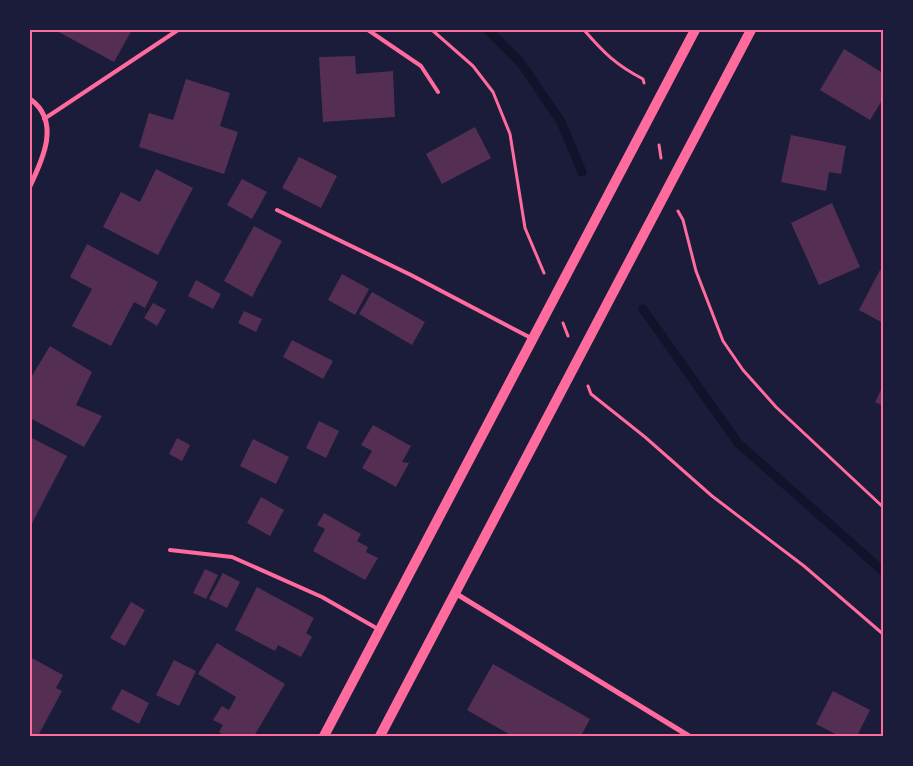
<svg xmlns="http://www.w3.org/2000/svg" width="913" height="766" viewBox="0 0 913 766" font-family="'Space Grotesk',sans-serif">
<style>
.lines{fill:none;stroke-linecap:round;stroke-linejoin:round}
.stream{stroke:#12122b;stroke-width:9}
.building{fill:#542f53}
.path{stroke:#ff6b9d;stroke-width:3}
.service{stroke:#ff6b9d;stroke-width:4}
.minor{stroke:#ff6b9d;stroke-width:5}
.secondary{stroke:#ff6b9d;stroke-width:10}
.neatline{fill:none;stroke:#ff6b9d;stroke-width:2}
</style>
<rect width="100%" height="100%" fill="#1b1b3a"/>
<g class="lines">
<g class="stream">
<path d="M488,30l33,33 40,59 21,50"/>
<path d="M643,309l95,134 145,128"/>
</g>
</g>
<g class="building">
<path d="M55,30h77l-18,32z"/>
<path d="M844,49l39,24v26l-13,21 -50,-30z"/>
<path d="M355,56l1,18 37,-3 2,46 -72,5 -4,-65z"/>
<path d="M186,79l44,14 -10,33 18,6 -14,42 -85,-27 10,-34 24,7z"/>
<path d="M475,127l16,31 -49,26 -16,-30z"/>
<path d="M791,135l55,11 -5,28 -12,-2 -3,19 -45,-9z"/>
<path d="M299,157l38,19 -16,32 -39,-20z"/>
<path d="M156,169l37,19 -35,67 -55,-28 18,-35 19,10z"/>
<path d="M242,179l25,13 -15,27 -25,-14z"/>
<path d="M832,203l28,64 -41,18 -28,-62z"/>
<path d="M254,226l28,15 -30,56 -28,-16z"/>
<path d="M87,244l71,38 -13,26 -11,-6 -23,44 -39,-20 20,-37 -22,-12z"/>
<path d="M880,270l3,2v51l-24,-13z"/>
<path d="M342,274l27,15 -14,26 -27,-15z"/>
<path d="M196,280l25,14 -8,15 -25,-13z"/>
<path d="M372,292l53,30 -13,23 -53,-31z"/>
<path d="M153,303l13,7 -9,16 -13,-8z"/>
<path d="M244,311l18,8 -6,13 -18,-9z"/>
<path d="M292,340l41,21 -10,18 -40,-22z"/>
<path d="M50,346l42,26 -16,33 26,11 -18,31 -54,-29v-39z"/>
<path d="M883,386v20l-8,-4z"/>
<path d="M319,421l20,10 -13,27 -20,-10z"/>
<path d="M373,425l38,21 -9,16 7,1 -13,24 -34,-19 10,-17 -11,-6z"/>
<path d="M30,437l37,19 -37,71z"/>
<path d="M177,438l13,7 -8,16 -13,-7z"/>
<path d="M253,439l36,18 -13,27 -36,-18z"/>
<path d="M261,497l23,13 -14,26 -23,-13z"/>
<path d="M324,513l37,21 -4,7 11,6 -2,5 12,6 -13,22 -52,-29 12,-22 -8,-4z"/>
<path d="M205,569l13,6 -12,24 -13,-6z"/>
<path d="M223,573l17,9 -13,26 -18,-9z"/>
<path d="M257,587l57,31 -8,15 6,4 -11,20 -23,-12 -3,6 -40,-21z"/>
<path d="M131,602l14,8 -20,36 -15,-8z"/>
<path d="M217,643l68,41 -31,52h-29l-6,-4 4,-7 -10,-5 9,-14 7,4 7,-13 -38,-23z"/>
<path d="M30,657l33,18 -7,13 6,3 -24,45h-8z"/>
<path d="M174,660l22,11 -17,35 -23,-11z"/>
<path d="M493,664l97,55 -9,17h-69l-45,-26z"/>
<path d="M122,689l27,14 -10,21 -28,-15z"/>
<path d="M833,691l37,19 -13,26h-18l-23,-12z"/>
</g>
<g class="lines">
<g class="path">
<path d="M432,30l41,36 20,26 17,42 15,94 19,45"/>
<path d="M584,30c20,23 32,35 59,49l1,4"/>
<path d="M659,145l2,13"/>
<path d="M678,211l5,9 13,51 27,70 20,29 33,37 107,100"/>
<path d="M563,323l5,13"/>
<path d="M588,386l3,8 54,43 67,59 92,70 79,68"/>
</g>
<g class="service">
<path d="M368,30l53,36 17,26"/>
<path d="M44,119l134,-89"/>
<path d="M277,210l134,65 120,63"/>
<path d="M170,550l62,7 90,40 56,32"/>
</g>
<g class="minor">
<path d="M30,99c31,22 13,60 0,87"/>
<path d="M455,593l234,143"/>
</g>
<g class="secondary">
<path d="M324,736l371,-706"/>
<path d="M380,736l371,-706"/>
</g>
</g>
<rect width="913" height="766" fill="none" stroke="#1b1b3a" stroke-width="62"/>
<rect x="31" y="31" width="851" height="704" class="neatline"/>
</svg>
